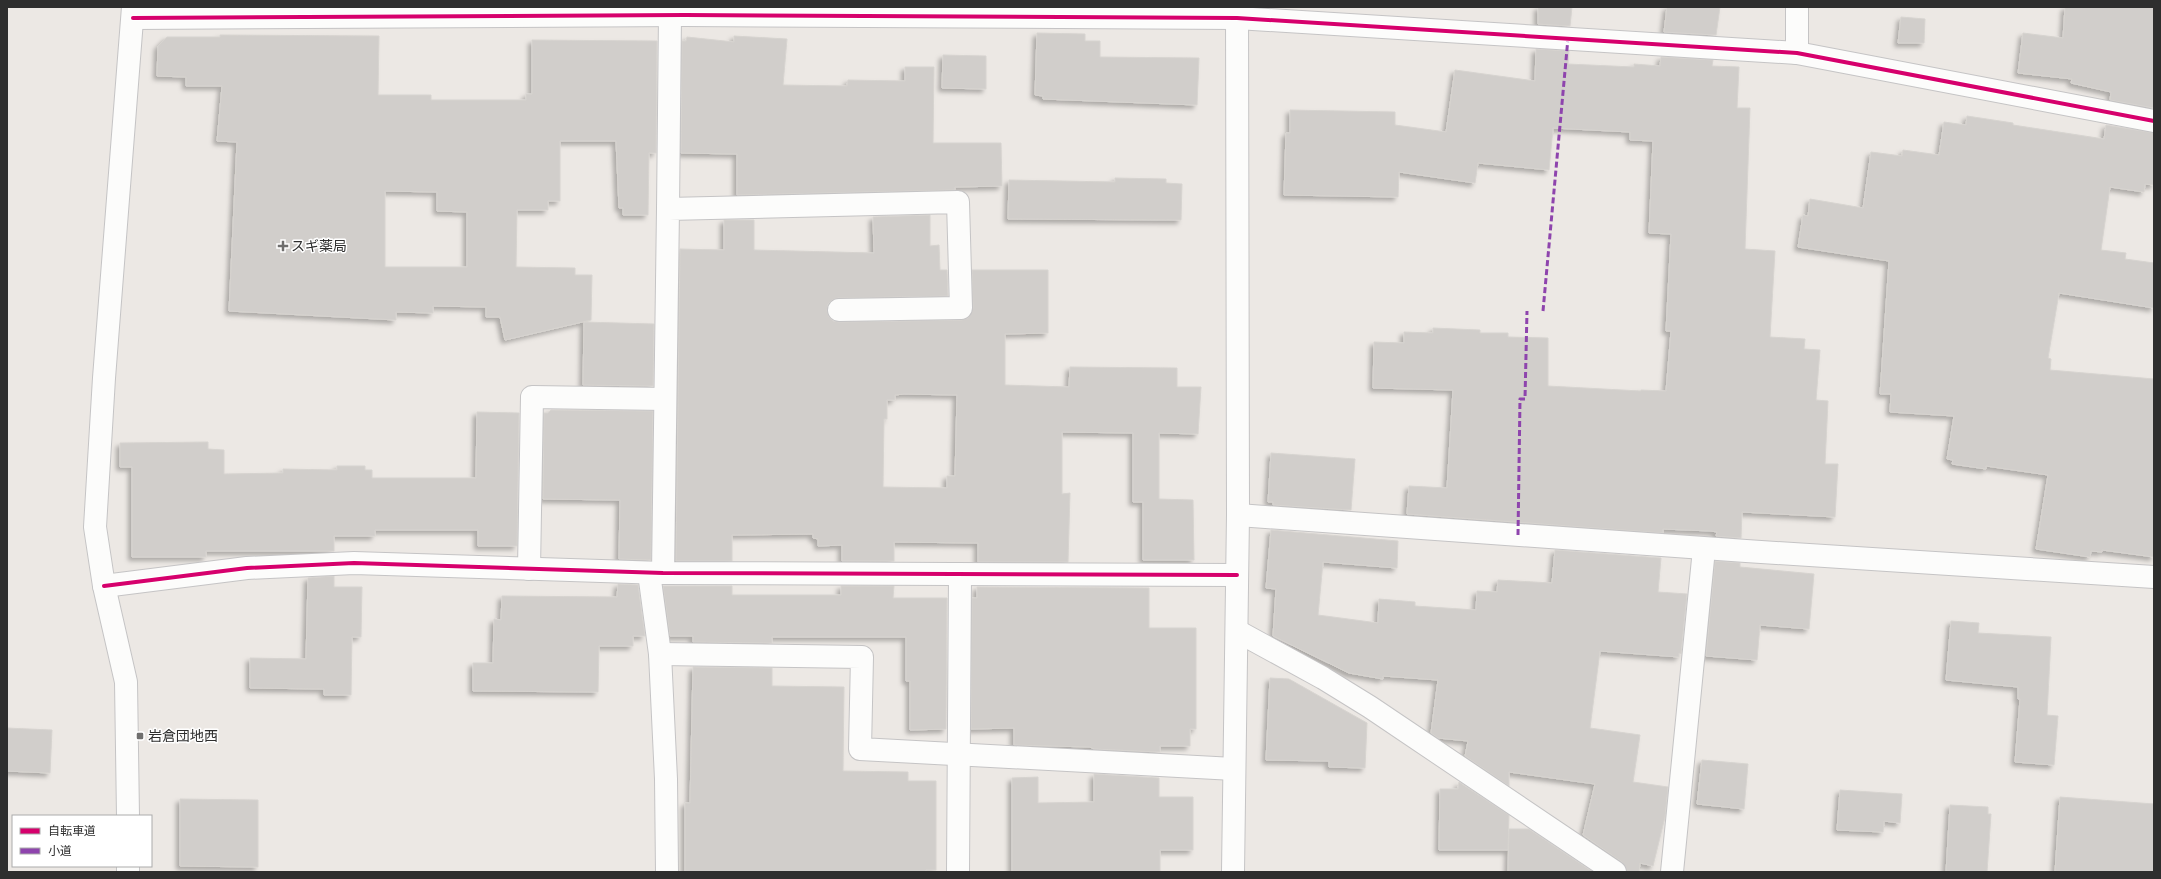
<svg xmlns="http://www.w3.org/2000/svg" width="2161" height="879" viewBox="0 0 2161 879" font-family="Barlow,'Noto Sans JP',sans-serif">
<style>
.building{fill:#d1cecb;stroke:#d7d4d0;fill-rule:evenodd;filter:url(#shadow)}
.lines{fill:none;stroke-linecap:round;stroke-linejoin:round}
.minor-casing{stroke:#c5c4c5;stroke-width:24}
.tertiary-casing{stroke:#c5c4c5;stroke-width:24}
.minor{stroke:#fcfcfb;stroke-width:22}
.tertiary{stroke:#fcfcfb;stroke-width:22}
.quiet{stroke:#8e44ad;stroke-width:3;stroke-dasharray:6 3;stroke-linecap:butt}
.cycleway-casing{stroke:#fff;stroke-width:6}
.cycleway{stroke:#d6006c;stroke-width:4}
.poi-dot{fill:#706f6e;stroke:#fff;stroke-width:1.5}
.labels{text-anchor:middle;stroke-width:3;stroke-linejoin:round;paint-order:stroke}
.poi-label{font-size:14px;fill:#2e2e2e;stroke:#fff;text-anchor:start}
</style>
<defs>
<filter id="shadow"><feDropShadow dx="-3.5" dy="3.5" stdDeviation="2" flood-color="#0004"/></filter>
</defs>
<rect width="100%" height="100%" fill="#ece8e4"/>
<g class="building">
<path d="M1538,7h34l-2,19 -32,-2z"/>
<path d="M1667,7h53l-4,28 -52,-3z"/>
<path d="M2065,7h89v101l-44,-8 1,-8 -40,-9 1,-4 -54,-6 5,-40 40,5z"/>
<path d="M1901,17l24,2 -1,24h-26z"/>
<path d="M1037,33l48,1v7h15v16l99,1 -2,47 -154,-6v-3l-8,-1z"/>
<path d="M220,35l159,1 -1,59h53v5h95v-6h6v-54l125,1 -1,112h-7l-1,62h-25v-7h-4l-3,-67h-56v60h-12v9h-31l-1,57 59,1v7h17l-1,45 -86,20 -5,-23h-14v-10l-53,-1v7l-37,-1v8l-167,-9 8,-169 -20,-1 5,-55h-36v-9l-29,-1 1,-30 9,-9h53zM385,191l52,1v19l30,1v55h-82z"/>
<path d="M734,36l53,3 -4,46 64,1 1,-6 57,1v-14h29l-1,76h68l1,43 -47,1v3l-218,5v-41l-56,-1 1,-112h4l1,-4 47,5z"/>
<path d="M1536,49l33,2 -1,13 66,3v-3l26,2 1,-9 52,3 -1,6 27,1 -2,41h13l-5,141 30,2 -5,86 35,2 -1,10 16,1 -4,50 12,1 -3,63h13l-3,53 -93,-5 -1,26 -25,-2 1,-4 -6,-1 -48,-2v4l-256,-19 2,-28 38,2 6,-98 -80,-2 1,-46 30,1v-11l29,1v-5l47,2v3h28v4l40,1v48l93,5v-1l25,1 5,-60h-5l5,-97 -22,-1 4,-92 -23,-1v-8l-77,-4 -4,42 -71,-7 -3,20 -76,-11 -1,25 -114,-2 2,-62h4v-23l105,2v13l51,7 9,-62 80,11z"/>
<path d="M943,55l43,1v33l-44,-1z"/>
<path d="M1967,116l46,7v2l91,14 2,-14 48,8v52l-9,-1 -1,8 -34,-5 -9,63 25,3 -1,6 29,4v45l-95,-15 -11,65 3,1 -1,11 104,9v178l-52,-7v2l-11,-1 -1,6 -54,-8 12,-74 -62,-9v3l-34,-5 1,-4 -6,-1 7,-43 -64,-4 1,-18h-11l9,-133 -91,-14 5,-32 5,1 2,-17 53,9 8,-56 31,4 1,-6 36,5 5,-33 22,3z"/>
<path d="M1115,178l51,1v4l16,1 -1,36 -173,-1 1,-39 106,2z"/>
<path d="M930,215v31l9,-1 1,25h7l1,26 -110,2 -6,2 -4,4 -1,7 2,6 4,4 6,1 123,-2 6,-2 5,-10 -1,-38h76v63l-43,1v51l64,2 1,-20 107,1v19h24l-3,47 -39,-1v66l34,1 1,60h-51v-58h-10v-69l-71,-1v62l8,-1 -2,69h-90v-19l-84,-1v19h-52v-16l-24,1v-7l-5,-1v-4l-81,1v26h-56l4,-312 44,1v-30h30v30l120,3 -1,-36zM904,394l53,1 -2,81h-8v12l-64,-1 1,-68h3v-19h8v-5z"/>
<path d="M584,322l70,2 -1,62 -70,-1z"/>
<path d="M551,410l102,1 -2,149 -32,-1 1,-59 -77,-1 1,-86h4z"/>
<path d="M477,412l42,1 -2,133h-39v-16h-103v6h-41v15h-128v6h-74v-90h-12v-24l88,-1v7l16,1v24l59,-1v-4l54,1v-4h28v4h7v8h104z"/>
<path d="M1271,453l84,6 -4,51 -78,-5v-3h-5z"/>
<path d="M1271,530l127,11 -1,27 -74,-6 -5,53 60,8 1,-24 36,3v4l61,4 1,-19 20,1 1,-12 54,3 3,-33 106,8 -3,34 29,2 -6,60 -2,-1v4l-79,-6 -10,77 50,7 -7,47 35,5 -3,30 -12,49 -13,-3 -1,9h-12l-5,-10 -39,-27 12,-51 -86,-12v14l-44,-30 3,-15 -30,-3 -7,-5 7,-53 -55,-4v3l-34,-6 -76,-37 3,-47 -10,-1z"/>
<path d="M1715,561l25,2v4l74,7 -5,55 -49,-4 -3,35 -51,-4z"/>
<path d="M334,576v11h28l-1,50h-9l-1,58h-27v-6l-74,-1v-30l56,1 2,-81z"/>
<path d="M618,584l20,1 7,51h-12v10h-34l-1,46 -125,-1v-28h20l1,-44 7,1 1,-24 115,1z"/>
<path d="M663,586h69v9h109v-9h53l-1,12h54l-1,131 -36,1v-49h-4v-44h-134v6l-79,-1v-6h-23z"/>
<path d="M977,587l172,1v40h47v101h-6v17h-30v6l-66,-3 -4,-2 -76,-2v-17l-43,1 1,-131h5z"/>
<path d="M1951,621l28,2 -1,10 73,4 -4,78 11,1 -4,49 -39,-3 5,-63h-2v-12l-72,-7z"/>
<path d="M693,667l79,1v18l72,1 -1,84 65,1v9h28v89h-10v2h-241v-69h5z"/>
<path d="M1270,678l19,1 78,44 -2,45 -36,-1v-6l-63,-1z"/>
<path d="M7,728l45,2 -2,43 -43,-2z"/>
<path d="M1702,760l46,4 -4,45 -47,-5z"/>
<path d="M1094,774l65,4v19h34v53h-33v22h-148v-94l26,-1v26l56,-1z"/>
<path d="M1459,782l50,33 -1,35h-69l1,-61h18z"/>
<path d="M1840,790l62,4 -2,29 -16,-2 -1,11 -46,-2z"/>
<path d="M2060,797l94,7v68h-99z"/>
<path d="M180,799l78,1v67l-78,-1z"/>
<path d="M1950,805l38,2v7h3l-4,58h-41z"/>
<path d="M1509,829h20l64,43h-85z"/>
</g>
<g class="lines">
<g class="minor-casing">
<g id="minor">
<path d="M1797,7v46"/>
<path d="M133,18l552,-3 552,3 560,35 357,68"/>
<path d="M668,209l2,-194"/>
<path d="M1238,515l508,36 408,26"/>
<path d="M529,569l3,-172 133,2"/>
<path d="M649,573l11,81 6,125 1,93"/>
<path d="M663,573l5,-364 290,-7 3,106 -122,2"/>
<path d="M104,586l143,-18 107,-5 309,10 574,2"/>
<path d="M1237,631l86,47 47,29 245,165"/>
<path d="M660,654l202,3 -2,92 374,20"/>
<path d="M958,872l2,-296"/>
<path d="M1672,872l32,-323"/>
</g>
</g>
<g class="tertiary-casing">
<g id="tertiary">
<path d="M128,816l-2,-134 -22,-96 -9,-59 9,-149 29,-371"/>
<path d="M128,866v6"/>
<path d="M1233,872l5,-357 -1,-508"/>
</g>
</g>
<use href="#minor" class="minor"/>
<use href="#tertiary" class="tertiary"/>
<g class="quiet">
<path d="M1543,311l25,-273"/>
<path d="M1518,535l2,-136h5l2,-88"/>
</g>
<g class="cycleway-casing">
<g id="cycleway">
<path d="M133,18l552,-3 552,3 560,35 357,68"/>
<path d="M104,586l143,-18 107,-5 309,10 574,2"/>
</g>
</g>
<use href="#cycleway" class="cycleway"/>
</g>
<g class="poi-dot">
<path d="M281 240h4v4h4v4h-4v4h-4v-4h-4v-4h4z"/>
<rect x="136" y="732" width="8" height="8" rx="2"/>
</g>
<g class="labels">
<g class="poi-label">
<text x="291" y="251">スギ薬局</text>
<text x="148" y="741">岩倉団地西</text>
</g>
</g>
<rect width="2161" height="879" fill="none" stroke="#2e2e2e" stroke-width="16"/>
<rect x="12" y="815" width="140" height="52" fill="#ffffff" stroke="#ababab"/>
<rect x="20" y="828" width="20" height="6" fill="#d6006c" stroke="#ababab"/>
<text x="48" y="835" font-size="12" fill="#2e2e2e">自転車道</text>
<rect x="20" y="848" width="20" height="6" fill="#8e44ad" stroke="#ababab"/>
<text x="48" y="855" font-size="12" fill="#2e2e2e">小道</text>
</svg>
